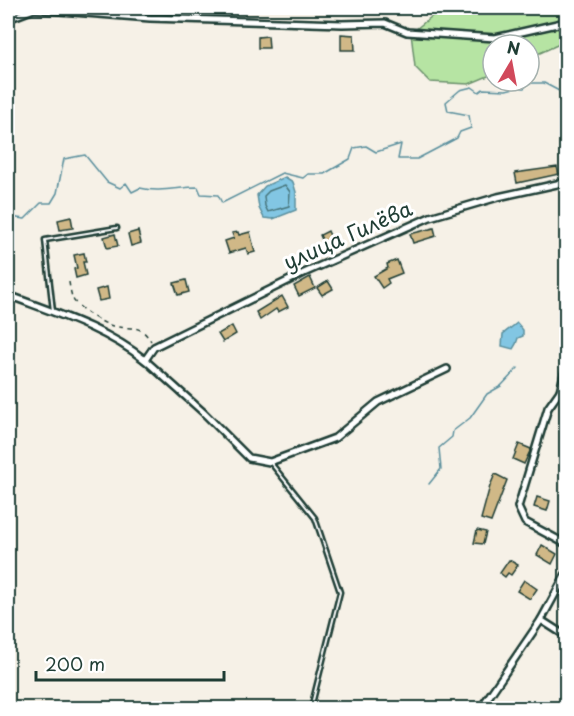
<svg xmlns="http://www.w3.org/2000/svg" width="574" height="716" viewBox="0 0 574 716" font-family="'Playpen Sans',sans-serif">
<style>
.green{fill:#b6e4a3;stroke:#6a906c;stroke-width:1.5}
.water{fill:#82c6e3;stroke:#5a8f9d;stroke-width:1.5}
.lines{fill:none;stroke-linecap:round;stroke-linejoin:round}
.shore{stroke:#47747a;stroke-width:1.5}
.stream{stroke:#5a8f9d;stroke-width:1.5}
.building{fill:#d0b887;stroke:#1f3d34;stroke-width:1.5}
.service-casing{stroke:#1f3d34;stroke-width:7}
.minor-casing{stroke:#1f3d34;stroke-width:10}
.path{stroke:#1f3d34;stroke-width:1.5;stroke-dasharray:4.5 4.5;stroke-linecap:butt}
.service{stroke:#fff;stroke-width:2}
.minor{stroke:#fff;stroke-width:5}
.labels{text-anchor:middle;stroke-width:6;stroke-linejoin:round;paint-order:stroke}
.street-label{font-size:21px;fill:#1f3d34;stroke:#fff}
</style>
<rect width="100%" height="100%" fill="#f6f1e7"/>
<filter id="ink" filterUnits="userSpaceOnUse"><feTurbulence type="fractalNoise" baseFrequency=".0167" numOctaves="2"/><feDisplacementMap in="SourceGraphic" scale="12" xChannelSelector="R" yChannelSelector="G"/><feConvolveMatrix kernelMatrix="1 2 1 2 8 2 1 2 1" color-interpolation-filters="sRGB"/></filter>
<g filter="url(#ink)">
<path class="green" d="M477,8h89v33l-37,17v-13h-36v29l-24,10 -39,-2 -15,-15 -4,-34 25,-20 35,-2z"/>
<g class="water">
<path d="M285,177l8,5 3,10v18l-23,9 -9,-1 -5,-10 -2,-13 8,-9z"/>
<path d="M517,323l6,7v6l-5,2 -2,6 -3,5 -11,-3 1,-12z"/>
</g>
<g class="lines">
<path class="shore" d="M285,185l5,7 -1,14 -21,6 -3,-6 -1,-10 5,-5z"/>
<g class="stream">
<path d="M8,212l9,6 8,1 16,-16h10l6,-10 7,-34 21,-4 22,27 13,6 6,-5 6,9 8,-4c19,5 39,-1 58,-1l3,7 17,1 4,8 60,-30 21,5 5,-4h16l26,-15 4,-11 12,-2 10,6 25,-8 -3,15h19l40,-21 3,-6 11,-4 -2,-13 -21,-4 -2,-9 14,-12 12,-3 7,5 4,-3 23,1 12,-3 6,1 5,-5h15l17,9 5,-1"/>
<path d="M429,484l12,-15 -2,-21 13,-11 1,-6 17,-13 17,-24 14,-8 17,-18"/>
</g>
</g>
<g class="building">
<path d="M341,34l13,1 1,15h-14z"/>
<path d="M268,36l1,12h-11v-11z"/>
<path d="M557,167l2,7 -42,9 -2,-10z"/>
<path d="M71,217l2,11 -13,2 -2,-10z"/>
<path d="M434,228l2,8 -23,7 -3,-9z"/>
<path d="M138,231l3,12 -10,3 -3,-12z"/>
<path d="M328,231l6,14 -8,4 -6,-14z"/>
<path d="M238,232l1,3 11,-3 5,20 -7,2 -2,-6 -17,5 -4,-12 9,-3 -2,-5z"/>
<path d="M115,234l3,12 -11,2 -3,-11z"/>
<path d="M84,253l2,9h-3l3,13 -10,3 -2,-9 3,-1 -3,-13z"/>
<path d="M397,260l5,13 -15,6 2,4 -7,5 -8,-12 14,-8 -1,-4z"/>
<path d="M310,277l5,11 -16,8 -5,-10z"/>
<path d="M186,280l3,12 -11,3 -4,-12z"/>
<path d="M328,281l5,8 -11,6 -5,-7z"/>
<path d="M107,287l2,12 -10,2 -3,-11z"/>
<path d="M282,296l6,11 -10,5 -2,-3 -16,11 -4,-8z"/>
<path d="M232,326l4,8 -13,8 -5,-8z"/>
<path d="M519,444l12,5 -7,15 -11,-5z"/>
<path d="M495,474l12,6 -16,42 -10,-3 9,-33z"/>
<path d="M537,497l13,4 -3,10 -13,-4z"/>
<path d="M477,530l9,2 -3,12 -9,-1z"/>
<path d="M542,545l15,9 -5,10 -15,-9z"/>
<path d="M509,560l9,5 -7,10 -3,-2 -3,4 -5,-4z"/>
<path d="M524,580l13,9 -7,10 -13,-8z"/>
</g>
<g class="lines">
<g class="service-casing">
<g id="service">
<path d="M53,311l-8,-71 72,-12"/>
<path d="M270,462l45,56 25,74 -29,116"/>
</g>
</g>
<g class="minor-casing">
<g id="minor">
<path d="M8,19l26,-10 116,9 192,6 43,-1 22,9 88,6 71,-16"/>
<path d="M8,295c47,18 97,33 137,65"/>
<path d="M447,369l-69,33 -43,36 -65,24 -21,-4 -46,-46 -58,-52 9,-13 150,-74 126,-56 68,-20 68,-15"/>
<path d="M566,390l-6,1 -12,17 -30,99 7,15 41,22"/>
<path d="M560,391l6,-25"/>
<path d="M541,620l25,16"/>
<path d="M481,708l60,-88 25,-46"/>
</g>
</g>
<path class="path" d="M69,282c1,6 2,14 5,19 8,10 31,25 44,26 18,2 22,-2 33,14"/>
<use href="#service" class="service"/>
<use href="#minor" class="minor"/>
</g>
</g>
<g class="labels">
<g class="street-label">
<text transform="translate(348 236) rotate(-24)" y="7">улица Гилёва</text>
</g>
</g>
<rect width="574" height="716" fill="none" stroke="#fff" stroke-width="30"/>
<rect x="15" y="15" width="544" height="686" fill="none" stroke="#1f3d34" stroke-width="2" filter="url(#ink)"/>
<g transform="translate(511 63) rotate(10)"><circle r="28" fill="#ffffff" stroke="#a5b1ae" stroke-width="1.5"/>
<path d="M0-4.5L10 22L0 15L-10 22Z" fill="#d1495b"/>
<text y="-9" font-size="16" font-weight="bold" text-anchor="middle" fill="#1f3d34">N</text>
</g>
<path d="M36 671v9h188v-9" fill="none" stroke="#1f3d34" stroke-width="3"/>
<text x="45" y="671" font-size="18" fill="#1f3d34" stroke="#ffffff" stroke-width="4.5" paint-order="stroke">200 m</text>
</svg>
